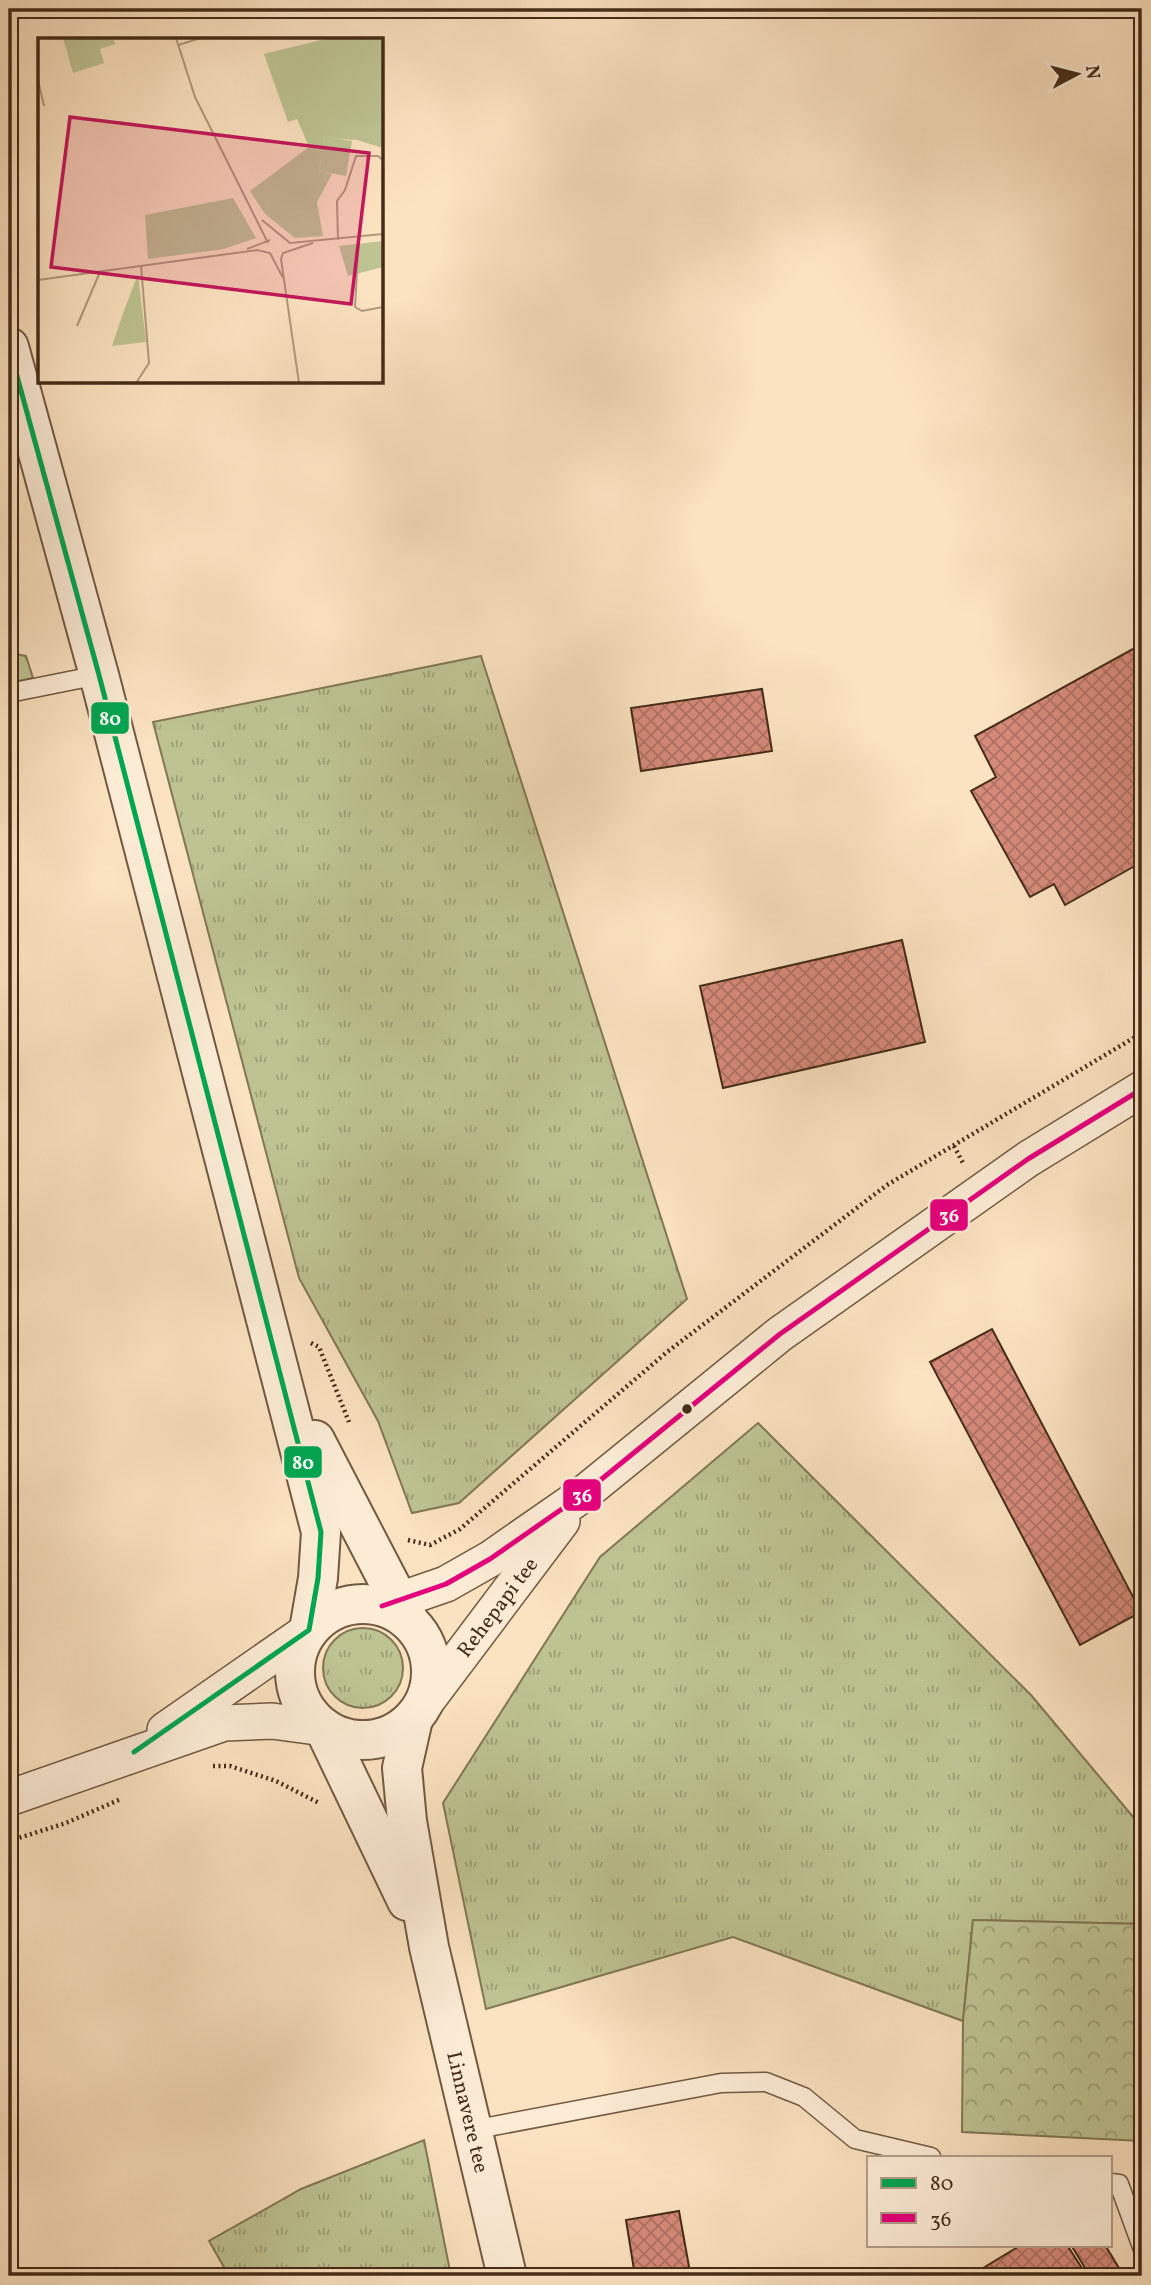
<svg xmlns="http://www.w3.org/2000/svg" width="1151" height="2285" viewBox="0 0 1151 2285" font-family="Vollkorn,serif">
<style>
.grass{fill:url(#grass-tufts);stroke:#827855;stroke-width:2}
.forest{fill:url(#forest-crowns);stroke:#827855;stroke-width:2}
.building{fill:url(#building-cross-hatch);stroke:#452c18;stroke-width:2}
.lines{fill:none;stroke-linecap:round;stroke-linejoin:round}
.service-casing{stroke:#725a42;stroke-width:21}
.minor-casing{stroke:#725a42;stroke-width:38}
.tertiary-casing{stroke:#725a42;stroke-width:42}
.path{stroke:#452c18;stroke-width:4.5;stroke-dasharray:2 3.5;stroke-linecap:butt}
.service{stroke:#fcecd6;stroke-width:18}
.minor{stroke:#fcecd6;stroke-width:35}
.tertiary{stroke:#fcecd6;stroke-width:38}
.bus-1-casing{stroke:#fcecd6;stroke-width:10}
.bus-2-casing{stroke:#fcecd6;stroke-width:10}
.bus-1{stroke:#00a651;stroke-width:5}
.bus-2{stroke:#e5007d;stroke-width:5}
.bus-dot{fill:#452c18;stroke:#fcecd6;stroke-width:2.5}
.labels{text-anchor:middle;stroke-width:5;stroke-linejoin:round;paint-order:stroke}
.street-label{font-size:21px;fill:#452c18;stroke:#fcecd6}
.inset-road{fill:none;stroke:#b2997d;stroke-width:2}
.view{fill:#c2185b;fill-opacity:0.15;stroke:#c2185b;stroke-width:3.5}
.inset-edge{fill:none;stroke:#452c18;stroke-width:3.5}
.line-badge{stroke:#fcecd6;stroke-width:2.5}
.badge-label{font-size:19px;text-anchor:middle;font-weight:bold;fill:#fff}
</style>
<defs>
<pattern id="grass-tufts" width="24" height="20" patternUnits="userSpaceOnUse" patternTransform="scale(1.75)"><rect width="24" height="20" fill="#bec392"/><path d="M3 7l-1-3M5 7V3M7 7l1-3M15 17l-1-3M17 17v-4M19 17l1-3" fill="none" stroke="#9c9f76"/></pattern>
<pattern id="forest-crowns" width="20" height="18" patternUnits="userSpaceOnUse" patternTransform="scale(1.75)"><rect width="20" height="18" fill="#bec392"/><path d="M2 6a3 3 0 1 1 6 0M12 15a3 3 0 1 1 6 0" fill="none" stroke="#9c9f76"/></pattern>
<pattern id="building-cross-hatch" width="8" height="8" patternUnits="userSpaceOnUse" patternTransform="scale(1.75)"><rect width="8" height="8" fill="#d68a7a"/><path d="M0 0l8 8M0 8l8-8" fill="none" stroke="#af7163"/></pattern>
</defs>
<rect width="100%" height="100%" fill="#fbe2c0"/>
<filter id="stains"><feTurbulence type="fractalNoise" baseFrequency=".00286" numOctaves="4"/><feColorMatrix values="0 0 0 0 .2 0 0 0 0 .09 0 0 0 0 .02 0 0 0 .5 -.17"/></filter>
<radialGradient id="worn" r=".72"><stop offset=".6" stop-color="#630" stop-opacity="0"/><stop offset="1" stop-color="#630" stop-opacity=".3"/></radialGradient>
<g class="grass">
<path d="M9,653l17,3 7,22 -24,5z"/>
<path d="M481,656l206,643 -228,204 -47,10 -34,-92 -79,-143 -146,-556z"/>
<path d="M758,1423l273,272 108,129 3,-1v101l-169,-4 -10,101 -230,-84 -247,72 -43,-206 157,-246z"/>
<circle cx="363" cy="1668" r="40"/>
<path d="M424,2140l27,136h-222l-20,-35 92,-52z"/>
</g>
<path class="forest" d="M973,1920l169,4v217l-180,-9 1,-111z"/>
<g class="building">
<path d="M1142,644v218l-77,43 -11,-21 -24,13 -59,-106 25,-14 -21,-41z"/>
<path d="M762,689l10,62 -131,20 -10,-63z"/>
<path d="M902,940l23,102 -202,46 -23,-102z"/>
<path d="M992,1329l149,283 -61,33 -150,-283z"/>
<path d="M679,2211l11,61 -55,4 -9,-56z"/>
<path d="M1021,2245h46l20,31h-117z"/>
<path d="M1071,2245h34l17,28 -2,3h-30z"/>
</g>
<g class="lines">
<g class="service-casing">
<g id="service">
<path d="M9,693l90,-18"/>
<path d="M472,2130l249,-47 45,-1 38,15 51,42 76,18"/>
<path d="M1111,2183l8,1 23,63"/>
</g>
</g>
<g class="minor-casing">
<g id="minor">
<path d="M382,1606l64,-22 44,-25 92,-64 198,-161 248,-175 114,-70"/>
<path id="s1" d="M413,1719l149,-198"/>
<path d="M165,1730l144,-100"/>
<path d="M9,1798l215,-75 48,-2 52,7"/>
</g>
</g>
<g class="tertiary-casing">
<g id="tertiary">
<path d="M9,347l90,328 222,857 -3,46 -9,52"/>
<path d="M315,1440l94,181"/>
<circle cx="363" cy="1672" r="68"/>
<path id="s2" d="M413,1719l-11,49 5,53 22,126 78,329"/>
<path d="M324,1728l83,173"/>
</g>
</g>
<g class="path">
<path d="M954,1146l9,17"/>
<path d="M311,1343l8,4 30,75"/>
<path d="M408,1540l22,5 30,-16 207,-177 220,-167 255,-152"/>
<path d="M213,1766h17l46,15 43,22"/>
<path d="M9,1841l57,-18 55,-24"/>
</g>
<use href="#service" class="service"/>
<use href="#minor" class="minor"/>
<use href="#tertiary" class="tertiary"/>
<g class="bus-1-casing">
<path id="bus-1" d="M9,347l90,328 222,857 -3,46 -9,52 -175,122"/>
</g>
<g class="bus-2-casing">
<path id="bus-2" d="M382,1606l64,-22 44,-25 92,-64 198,-161 248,-175 114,-70"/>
</g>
<use href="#bus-1" class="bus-1"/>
<use href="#bus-2" class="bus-2"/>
</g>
<circle class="bus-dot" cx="687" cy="1409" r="6"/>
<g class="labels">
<g class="street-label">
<text dy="7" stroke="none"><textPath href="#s1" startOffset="140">Rehepapi tee</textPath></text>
<text dy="7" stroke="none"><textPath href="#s2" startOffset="401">Linnavere tee</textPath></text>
</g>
</g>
<g transform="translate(38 38)">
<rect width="345" height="345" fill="#fbe2c0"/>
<path d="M25,0h50l2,6 -15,5 4,14 -31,10zM291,0h54v110l-26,-8 -33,-2 -5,33 13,3 -15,28 6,34 -28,2 -30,-24 -15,-23 59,-44 -12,-28 -9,3 -24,-68zM195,160l23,40 -32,11 -76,10 -3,-44zM345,203v26l-35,9 -9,-30zM100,236l8,68 -34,4 10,-30z" fill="#bec392"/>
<path d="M286,99l28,4 -6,35 -27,-5z" fill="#bec392"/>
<path class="inset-road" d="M138,0l19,59 73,146M140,7l23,-7M0,42l6,26M224,182l28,23 93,-9M321,199l-4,70 7,4 21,-4M300,202l-1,-39 8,-11 11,-34h22l5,4M209,211l23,-9M0,242l219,-30 13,3 13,25M39,288l23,-54M98,345l13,-20 -8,-98M261,345l-18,-124 2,-6 30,-10"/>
<path class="view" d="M32,79l299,36 -18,151 -300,-37z"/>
<rect width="345" height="345" class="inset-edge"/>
</g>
<g class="line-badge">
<rect x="90" y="701" width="40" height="34" rx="7" fill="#00a651"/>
<rect x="929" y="1198" width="40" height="34" rx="7" fill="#e5007d"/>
<rect x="283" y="1445" width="40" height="34" rx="7" fill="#00a651"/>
<rect x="562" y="1478" width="40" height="34" rx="7" fill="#e5007d"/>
</g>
<g class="badge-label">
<text x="110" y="725">80</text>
<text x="949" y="1222">36</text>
<text x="303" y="1469">80</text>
<text x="582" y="1502">36</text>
</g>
<rect width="1151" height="2285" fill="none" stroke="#fbe2c0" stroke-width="35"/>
<rect x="10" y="10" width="1130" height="2264" fill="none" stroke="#452c18" stroke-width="3.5"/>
<rect x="18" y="18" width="1116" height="2250" fill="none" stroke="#452c18" stroke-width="2"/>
<rect x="867" y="2156" width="245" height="91" fill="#fcecd6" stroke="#b39f8a" stroke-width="2"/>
<rect x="881" y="2178" width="35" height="10" fill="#00a651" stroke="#b39f8a" stroke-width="2"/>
<text x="930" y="2190" font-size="21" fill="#452c18">80</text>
<rect x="881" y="2213" width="35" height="10" fill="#e5007d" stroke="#b39f8a" stroke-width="2"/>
<text x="930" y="2226" font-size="21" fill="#452c18">36</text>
<g transform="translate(1077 74) rotate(83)" stroke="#fcecd6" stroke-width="5" paint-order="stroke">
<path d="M0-5L12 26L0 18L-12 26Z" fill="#452c18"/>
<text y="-10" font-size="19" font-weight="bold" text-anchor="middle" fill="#452c18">N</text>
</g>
<rect width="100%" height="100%" filter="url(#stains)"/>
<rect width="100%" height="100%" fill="url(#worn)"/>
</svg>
